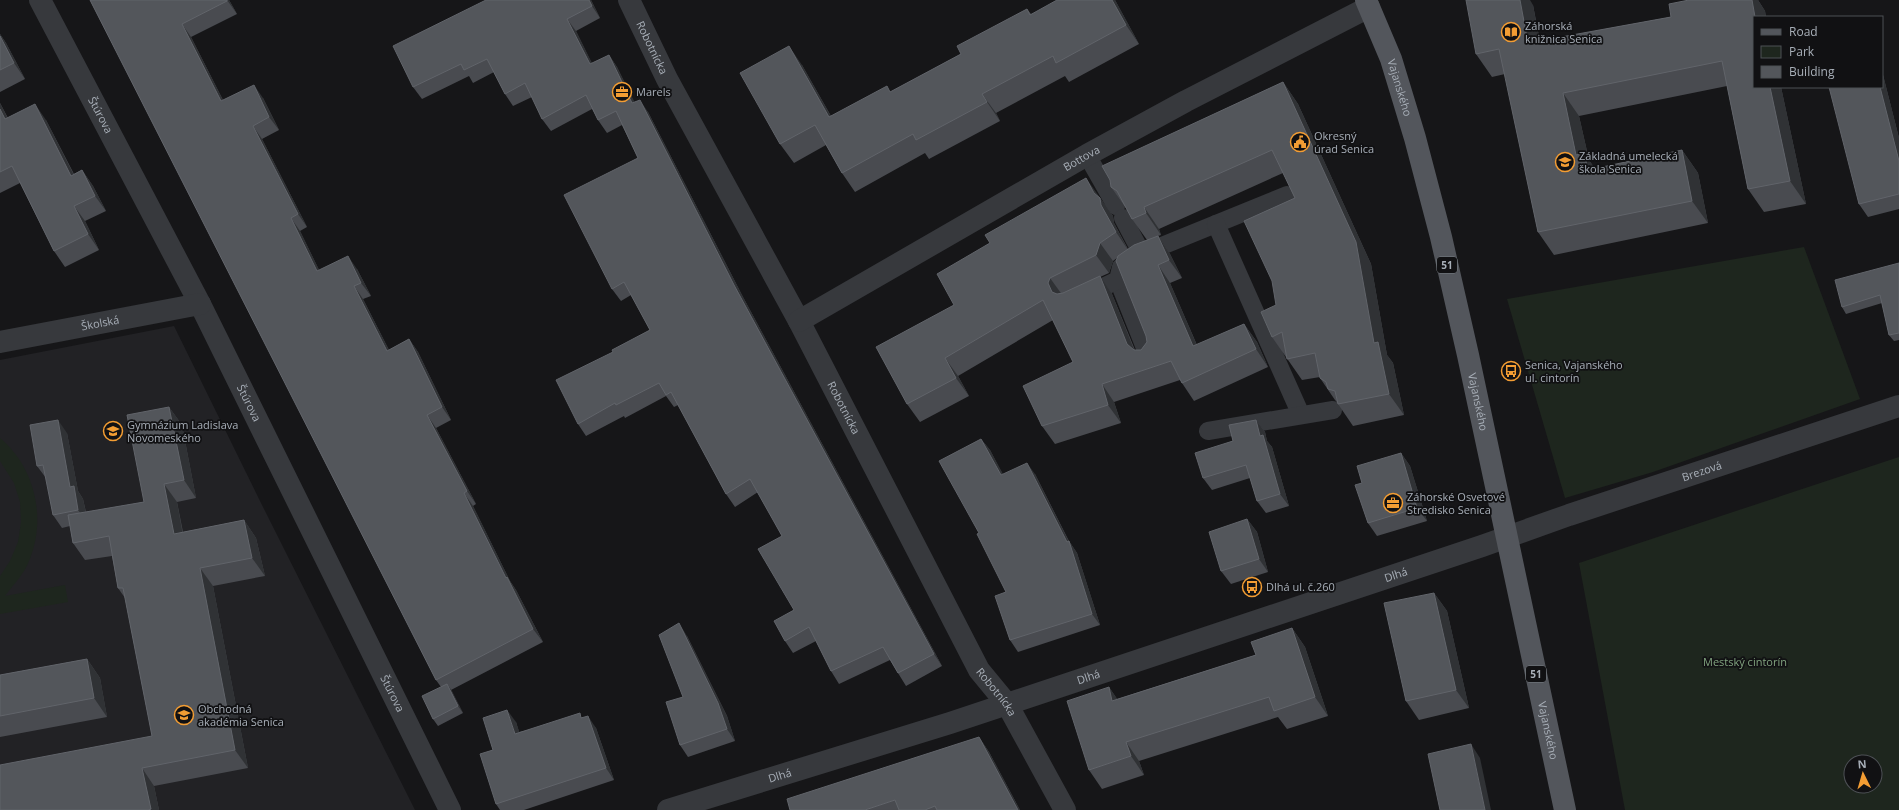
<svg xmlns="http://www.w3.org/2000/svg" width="1899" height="810" viewBox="0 0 1899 810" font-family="'Open Sans',sans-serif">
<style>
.built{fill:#222225}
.green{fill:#1e261e;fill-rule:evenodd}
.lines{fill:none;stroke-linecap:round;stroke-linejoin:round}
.service{stroke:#37393d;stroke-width:18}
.minor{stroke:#37393d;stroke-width:22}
.primary{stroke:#53565c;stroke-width:22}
.wall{fill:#494b50;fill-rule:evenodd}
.shaded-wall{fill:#303235}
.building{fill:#53565b;stroke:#61646a}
.labels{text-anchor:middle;stroke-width:3.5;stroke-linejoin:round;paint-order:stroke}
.shield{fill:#111113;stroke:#7b8086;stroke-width:1}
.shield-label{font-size:10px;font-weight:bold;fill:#a8afb8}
.poi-label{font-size:11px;fill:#a8afb8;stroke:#111113;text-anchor:start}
.street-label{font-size:11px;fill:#a8afb8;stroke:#111113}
.park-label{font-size:11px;fill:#81a37f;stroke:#111113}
</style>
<rect width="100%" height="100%" fill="#161618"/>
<path class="built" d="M174,326l86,175 155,309h-415v-450z"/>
<g class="green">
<path d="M1804,247l56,152 -207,73 -88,26 -58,-199z"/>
<path d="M0,438c35,29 47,81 29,123 -5,13 -15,23 -24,35l60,-11 3,17 -68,12v-38l10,-15 8,-19 3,-20 -1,-20 -6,-19 -14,-22z"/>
<path d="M1899,457v353h-274l-46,-247zM1851,762h24v24h-24z"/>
</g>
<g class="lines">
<g class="service">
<path d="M1087,155l29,51"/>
<path d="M1123,218l19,36 145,-59"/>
<path d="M1216,224l85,191"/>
<path d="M1118,280l31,78"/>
<path d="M1084,296l34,-16 3,-13 17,-10"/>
<path d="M1208,431l125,-21"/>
</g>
<g class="minor">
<path id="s1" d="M40,0l160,304 250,506"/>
<path id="s2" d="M629,0l38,79 132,242 180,349 28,34 58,106"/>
<path id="s3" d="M799,321l288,-166 99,-54 183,-94"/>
<path id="s4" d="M0,342l200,-38"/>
<path id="s5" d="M668,810l282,-87 532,-177 87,-31 330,-109"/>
</g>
<path class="primary" id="s6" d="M1366,0l25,59 24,79 26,99 27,118 97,455"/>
</g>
<g class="wall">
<path d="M90,0h139l8,14 -46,23 32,63 40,-2 16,32 -17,9 45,88 -7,4 19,39 38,-1 14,27 -8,3 26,51 20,-11 9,13 33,68 -15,8 40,76 -3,2 37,75 6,9 27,52 -92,48 12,23 -25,13 -5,-7 8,-32 -5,-7z"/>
<path d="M486,0h105l9,18 -24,13 16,33 17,-9 8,12 17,35 14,10 95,185 199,369 -36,20 -16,-26 -51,24 -8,-13 -15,-30 -23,12 -8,-12 9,-31 -12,-74 -24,-44 -23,15 -9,-13 -48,-89 -4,2 -8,-11 -41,22 -1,-2 -38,20 -8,-12 35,-72 37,-22 -19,-35 -10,6 -9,-12 26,-131 -16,-33 -15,8 -9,-13 -6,-11 -41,22 -9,-12 -10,-22 -19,9 -8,-12 -11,-22 -21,11 -4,-7 -47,23 -9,-12z"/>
<path d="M1115,0l24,44 -70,38 -4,-6 -69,37 4,8 -71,38 -4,-6 -70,39 -13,-19 -16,-28 -32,18 -14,-19 22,-79 29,51 60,-24 70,-38 66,-45 4,5z"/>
<path d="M1689,0h69l7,11 1,6h-12v70h27l25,117 -42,8 -16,-23 -21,-103 -148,30 10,44 6,9 87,-19 16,23 10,50 -154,32 -16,-23 -33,-158 -13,3 -16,-23 57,-49 7,36 131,-24z"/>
<path d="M0,34l6,9 19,36 -25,13z"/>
<path d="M1882,71l17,67v71l-31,8 -9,-13 23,-117z"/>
<path d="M1283,82l15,22 73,160 16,91 6,8 11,52 -51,11 -17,-25 -1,-1 -15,-22v-1l-18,3 -30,-43 4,-32 19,-107 -12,-25 -124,56 2,6 -3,1 12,18 12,24 -12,5 27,62 47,-21 13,18 11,25 -74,34 -14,-21 -66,22 7,21 -66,21 -13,-18 31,-64 -20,-42 -95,56 11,20 -49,26 -13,-18 47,-99 144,-109 2,2 13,18 1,7 14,26 19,-9 -15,-21 -6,-11 -15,-21zM1117,258l29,78 1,6 -6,8h-6l-23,-56 -12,-17 9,-4 4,-12z"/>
<path d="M0,103l8,15 38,2 28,54 8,-4 11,16 13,25 -21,10 14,29 -34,17 -11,-16 -34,-68 -20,10z"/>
<path d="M1899,263v77l-5,1 -5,-6 -7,-32 -36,11 -4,-7z"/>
<path d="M169,407l13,18 14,73 -19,4 6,30 61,-12 12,18 9,38 -52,10 35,182 -94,18 5,24h-159l152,-74 -27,-138 -7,-10 -6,-32 -27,4 -12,-17 -3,-17 -8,2 -9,-13 -7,-37 -9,-12 30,-33 11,58 5,8 3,13 58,-10z"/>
<path d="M1256,420l9,12 2,9 5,6 17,59 -23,7 -9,-12 -7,-23 -38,12 -9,-12 30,-37z"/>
<path d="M981,439l9,11 13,25 32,-1 34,67 8,12 23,72 -82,27 -8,-12 -4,-48 -27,-59z"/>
<path d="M1401,453l9,13 17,55 -50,15 -9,-13 -6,-40z"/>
<path d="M1247,519l10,13 11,40 -37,12 -10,-13z"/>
<path d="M1434,593l13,18 22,97 -50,12 -13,-19z"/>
<path d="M1292,628l13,19 23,69 -41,13 -9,-12 -139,44 5,14 -42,14 -13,-19 20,-83 8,12 139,-44z"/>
<path d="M687,636l40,80 8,25 -47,16 -8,-12z"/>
<path d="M87,659l13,19 7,39 -107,20v-62z"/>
<path d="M583,717l13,11 18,52 -90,30h-24l-4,-6 20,-82 3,10z"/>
<path d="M979,737l10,15 31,58h-230z"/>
</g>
<g class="shaded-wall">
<path d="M227,0h2l8,14z"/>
<path d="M589,0h2l9,18 -8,-12z"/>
<path d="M1112,0h3l24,44 -13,-19z"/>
<path d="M1520,0h10l3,5 11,61 -16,-23z"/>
<path d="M1752,0h6l7,11 1,6h-11z"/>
<path d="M567,19l9,12 23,46 -9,-13z"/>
<path d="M182,24l9,13 39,77 -9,-13z"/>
<path d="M0,34l6,9 19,36 -11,-16 -14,-27z"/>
<path d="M789,46l13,19 40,71 -13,-19z"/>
<path d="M609,55l8,12 24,48 -9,-12z"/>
<path d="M1882,71l17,67v23l-19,-74h2z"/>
<path d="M1283,82l15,22 73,160 16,91 6,8 11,52 -15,-21 -15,-51z"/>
<path d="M254,85l9,13 16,32 -10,-13z"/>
<path d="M1770,87h11l25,117 -16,-23z"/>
<path d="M1563,93l16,23 10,44 11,16 -8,-1 -16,-20z"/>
<path d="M982,94l14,19 4,8 -13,-19z"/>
<path d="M640,100l8,12 95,185 199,369 -8,-12 -200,-369z"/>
<path d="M0,103l16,32 -11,-16 -5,-10z"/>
<path d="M35,104l11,16 36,71 -11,-15z"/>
<path d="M253,126l9,13 45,88 -9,-13z"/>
<path d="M1682,150l16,23 10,50 -16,-22z"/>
<path d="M82,170l11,16 13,25 -11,-15z"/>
<path d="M1086,178l27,38 1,7 14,27 -12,-18z"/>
<path d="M74,206l11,15 14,29 -11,-16z"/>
<path d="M1144,207l15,22 2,6 -15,-22z"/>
<path d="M291,218l9,13 26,53 -9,-13z"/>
<path d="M1158,236l12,18 12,24 -13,-18z"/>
<path d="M1100,243l13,18 -4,12 -13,-18z"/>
<path d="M348,256l9,13 14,27 -10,-13z"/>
<path d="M1158,265l12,18 35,81 -12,-18z"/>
<path d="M1100,276l12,18 27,68 -12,-18z"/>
<path d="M1050,278l13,18 -2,5 -9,-9 -4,-9z"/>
<path d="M354,286l9,13 33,65 -9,-13z"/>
<path d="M1244,324l13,18 11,25 -12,-18z"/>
<path d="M409,339l9,13 33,68 -9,-13z"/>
<path d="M945,358l13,18 11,20 -13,-18z"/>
<path d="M1102,384l12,18 7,21 -13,-18z"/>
<path d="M169,407l13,18 14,73 -12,-18z"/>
<path d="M427,415l9,13 40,76 -9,-13z"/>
<path d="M58,420l9,13 11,58 5,8 5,24 -10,-13 -8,-23z"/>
<path d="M1256,420l9,12 2,9 5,6 17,59 -9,-12 -20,-58z"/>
<path d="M981,439l9,11 20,37 -9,-12z"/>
<path d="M1401,453l9,13 17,55 -10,-13z"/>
<path d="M1027,463l8,11 35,70 -1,-3 8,12 23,72 -8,-11 -25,-72z"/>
<path d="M164,484l13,18 9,50 -12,-18z"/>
<path d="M464,493l9,13 37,75 6,9 27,52 -10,-13 -27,-51z"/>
<path d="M1247,519l10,13 11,40 -9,-13z"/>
<path d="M244,520l12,18 9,38 -13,-18z"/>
<path d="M200,568l13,18 35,182 -13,-18z"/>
<path d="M1434,593l13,18 22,97 -13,-18z"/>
<path d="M679,623l8,13 40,80 8,25 -8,-12z"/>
<path d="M1292,628l13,19 23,69 -13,-19z"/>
<path d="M87,659l13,19 7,39 -13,-19z"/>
<path d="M447,684l5,7 11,22 -5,-7z"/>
<path d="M1109,687l13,19 -10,-5z"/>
<path d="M507,710l9,12 8,24 -9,-12z"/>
<path d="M588,716l8,12 18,52 -8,-12z"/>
<path d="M979,737l10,15 31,58h-2z"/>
<path d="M1126,742l13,19 5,14 -13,-19z"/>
<path d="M1471,744l9,14 11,52h-6z"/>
<path d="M142,768l12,18 5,24h-8v-1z"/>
</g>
<g class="building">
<path d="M90,0h137v1l-45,23 39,77 33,-16 15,32 -16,9 45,88 -7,4 26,53 31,-15 13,27 -7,3 33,65 22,-12 33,68 -15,8 40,76 -3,2 42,85 1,-1 26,52 -97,51z"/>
<path d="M486,0h103l3,6 -25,13 23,45 19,-9 23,48 8,-3 94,185 200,369 -36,19 -15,-26 -52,24 -22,-44 -24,14 -11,-20 20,-11 -36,-61 24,-13 -32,-57 -24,15 -55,-102 -5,3 -7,-12 -43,22 -1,-2 -37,21 -22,-44 57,-28 -1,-2 38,-20 -26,-48 -12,7 -48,-94 74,-37 -22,-47 -18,9 -12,-25 -44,24 -17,-36 -20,11 -18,-35 -23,11 -3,-6 -48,23 -20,-41z"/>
<path d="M1057,0h55l14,25 -70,38 -3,-7 -71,38 5,8 -71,38 -3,-6 -71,39 -27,-48 -35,19 -40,-71 49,-27 40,71 58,-31 3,6 71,-38 -4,-8 70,-37 3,6z"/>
<path d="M1466,0h54l8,43 143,-26 -2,-13 20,-4h63l3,17h-1v70h16l20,94 -42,8 -26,-128 -159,32 13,62 8,-2 4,17 94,-20 10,51 -154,31 -39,-183 -23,5z"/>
<path d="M0,36l14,27 -14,7z"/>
<path d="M1283,82l73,160 18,101 4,-1 11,52 -51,10 -3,-13 -7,-2 -2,-7 -6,-4 -5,-25 -28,6 -5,-27 -10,5 -11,-25 15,-7 -4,-24 -28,-60 51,-23 -23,-48 -128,57 2,6 -14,6 -15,-28 -6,-4 -1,-7 -8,-14z"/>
<path d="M1829,87h51l19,74v33l-40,10z"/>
<path d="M35,104l36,72 11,-6 13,26 -21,10 14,28 -34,17 -42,-85 -12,6v-63l5,10z"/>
<path d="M1086,178l8,15 6,5 1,7 15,27 -16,11 -4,12 -46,23 -2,5 4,9 5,2 6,-1 37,-17 27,68 7,6h7l6,-8 -1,-6 -30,-75 2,-5 16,-11 24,-9 11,24 -11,5 35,81 51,-22 12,25 -74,34 -11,-22 -69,23 6,21 -66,21 -19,-40 50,-24 -30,-62 -98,58 11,20 -49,26 -31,-57 78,-42 -17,-31 53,-31 -5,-8z"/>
<path d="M1899,263v70l-10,2 -9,-40 -38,12 -7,-27z"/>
<path d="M169,407l15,73 -20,4 10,50 70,-14 8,38 -52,10 35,182 -93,18 9,41 -3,1h-148v-45l152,-29 -29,-148h-5l-9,-52 -36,7 -5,-28 76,-13 -17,-87z"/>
<path d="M58,420l12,67 4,-1 4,24 -25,5 -10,-50 -6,1 -7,-41z"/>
<path d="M1256,420l4,16 3,-1 17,59 -23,7 -11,-36 -43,13 -8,-25 38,-12 -4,-16z"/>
<path d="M981,439l20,36 26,-12 40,79 2,-1 23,73 -82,26 -15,-44 11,-4 -29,-58 2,-1 -40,-72z"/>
<path d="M1401,453l16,55 -49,15 -13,-38 7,-2 -5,-17z"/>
<path d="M1247,519l12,40 -38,12 -12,-39z"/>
<path d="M1434,593l22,97 -50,11 -22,-98z"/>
<path d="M679,623l39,80 9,26 -47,16 -14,-43 17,-5 -24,-62z"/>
<path d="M1292,628l23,69 -41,14 -5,-14 -143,45 5,14 -42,14 -22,-69 42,-14 3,14 144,-46 -5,-13z"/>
<path d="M87,659l7,39 -94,18v-41z"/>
<path d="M447,684l11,22 -25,13 -11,-23z"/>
<path d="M507,710l8,24 65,-21 1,5 7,-2 18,52 -110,36 -16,-50 13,-4 -10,-32z"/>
<path d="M979,737l39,73h-81l-2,-4 -10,4h-26l-4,-10 -30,10h-75l-3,-11z"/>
<path d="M1471,744l14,66h-45l-12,-56z"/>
</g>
<defs>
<g id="library-ring" transform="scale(1)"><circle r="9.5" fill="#111113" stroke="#f39d33" stroke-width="1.5"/><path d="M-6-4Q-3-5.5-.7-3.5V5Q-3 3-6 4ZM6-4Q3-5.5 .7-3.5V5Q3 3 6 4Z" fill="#f39d33"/></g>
<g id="office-ring" transform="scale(1)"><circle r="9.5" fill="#111113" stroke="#f39d33" stroke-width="1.5"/><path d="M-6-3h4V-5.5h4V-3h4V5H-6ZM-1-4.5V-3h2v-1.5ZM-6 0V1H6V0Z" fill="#f39d33"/></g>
<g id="civic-ring" transform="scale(1)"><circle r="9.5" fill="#111113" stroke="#f39d33" stroke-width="1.5"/><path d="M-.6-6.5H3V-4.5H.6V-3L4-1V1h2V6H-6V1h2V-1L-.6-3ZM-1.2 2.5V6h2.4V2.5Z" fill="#f39d33"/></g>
<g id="school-ring" transform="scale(1)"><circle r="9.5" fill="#111113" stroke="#f39d33" stroke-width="1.5"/><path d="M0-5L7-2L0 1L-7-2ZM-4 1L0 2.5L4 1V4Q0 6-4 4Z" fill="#f39d33"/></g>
<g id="bus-ring" transform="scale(1)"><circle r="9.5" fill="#111113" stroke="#f39d33" stroke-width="1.5"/><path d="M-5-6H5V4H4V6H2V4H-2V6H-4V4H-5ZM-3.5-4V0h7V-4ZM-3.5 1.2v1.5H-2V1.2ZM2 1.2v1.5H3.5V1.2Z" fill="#f39d33"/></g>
</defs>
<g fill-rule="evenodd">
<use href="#library-ring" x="1511" y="32"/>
<use href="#office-ring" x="622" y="92"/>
<use href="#civic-ring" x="1300" y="142"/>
<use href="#school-ring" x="1565" y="162"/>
<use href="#bus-ring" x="1511" y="371"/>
<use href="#school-ring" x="113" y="431"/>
<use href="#office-ring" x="1393" y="503"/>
<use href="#bus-ring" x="1252" y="587"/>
<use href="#school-ring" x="184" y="715"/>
</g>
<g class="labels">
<g class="shield">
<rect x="1437" y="257" width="20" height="16" rx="3"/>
<rect x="1526" y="666" width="20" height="16" rx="3"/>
</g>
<g class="shield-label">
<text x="1447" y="269">51</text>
<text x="1536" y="678">51</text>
</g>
<g class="poi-label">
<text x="1525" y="30">Záhorská<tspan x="1525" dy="13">knižnica Senica</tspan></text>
<text x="636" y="96">Marels</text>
<text x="1314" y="140">Okresný<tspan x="1314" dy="13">úrad Senica</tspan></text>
<text x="1579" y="160">Základná umelecká<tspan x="1579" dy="13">škola Senica</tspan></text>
<text x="1525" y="369">Senica, Vajanského<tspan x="1525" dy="13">ul. cintorín</tspan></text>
<text x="127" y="429">Gymnázium Ladislava<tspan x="127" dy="13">Novomeského</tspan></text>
<text x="1407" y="501">Záhorské Osvetové<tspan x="1407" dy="13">Stredisko Senica</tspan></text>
<text x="1266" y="591">Dlhá ul. č.260</text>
<text x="198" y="713">Obchodná<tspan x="198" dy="13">akadémia Senica</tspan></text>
</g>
<g class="street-label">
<text dy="4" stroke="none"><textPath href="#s2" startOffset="53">Robotnícka</textPath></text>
<text dy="4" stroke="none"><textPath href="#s6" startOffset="94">Vajanského</textPath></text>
<text dy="4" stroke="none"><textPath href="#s1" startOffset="130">Štúrova</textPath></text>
<text dy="4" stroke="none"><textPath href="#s3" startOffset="326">Bottova</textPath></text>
<text dy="4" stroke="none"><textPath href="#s4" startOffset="102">Školská</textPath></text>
<text dy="4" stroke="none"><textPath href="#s6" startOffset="418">Vajanského</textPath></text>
<text dy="4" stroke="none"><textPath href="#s1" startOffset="454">Štúrova</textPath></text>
<text dy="4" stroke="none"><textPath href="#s2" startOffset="461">Robotnícka</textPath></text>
<text dy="4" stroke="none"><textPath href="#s5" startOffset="1088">Brezová</textPath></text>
<text dy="4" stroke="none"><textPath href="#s5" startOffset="765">Dlhá</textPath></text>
<text dy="4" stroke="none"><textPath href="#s5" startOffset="441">Dlhá</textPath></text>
<text dy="4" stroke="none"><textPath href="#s1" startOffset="778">Štúrova</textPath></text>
<text dy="4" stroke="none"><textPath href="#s2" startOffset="784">Robotnícka</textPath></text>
<text dy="4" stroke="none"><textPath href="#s6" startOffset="754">Vajanského</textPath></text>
<text dy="4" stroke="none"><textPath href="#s5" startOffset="117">Dlhá</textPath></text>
</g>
<g class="park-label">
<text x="1745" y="666">Mestský cintorín</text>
</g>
</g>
<rect x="1753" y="16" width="130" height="72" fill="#111113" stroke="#4d5055"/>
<rect x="1761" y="29" width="20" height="6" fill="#53565c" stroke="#4d5055"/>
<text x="1789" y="36" font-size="12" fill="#a8afb8">Road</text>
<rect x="1761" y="46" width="20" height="12" fill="#1e261e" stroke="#4d5055"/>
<text x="1789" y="56" font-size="12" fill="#a8afb8">Park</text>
<rect x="1761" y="66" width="20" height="12" fill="#53565b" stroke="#4d5055"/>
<text x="1789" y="76" font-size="12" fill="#a8afb8">Building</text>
<g transform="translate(1863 774) rotate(355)"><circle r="19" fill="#111113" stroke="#4d5055"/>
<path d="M0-3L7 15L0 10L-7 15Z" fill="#f39d33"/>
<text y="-6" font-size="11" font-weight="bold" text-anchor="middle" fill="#a8afb8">N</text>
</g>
</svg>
